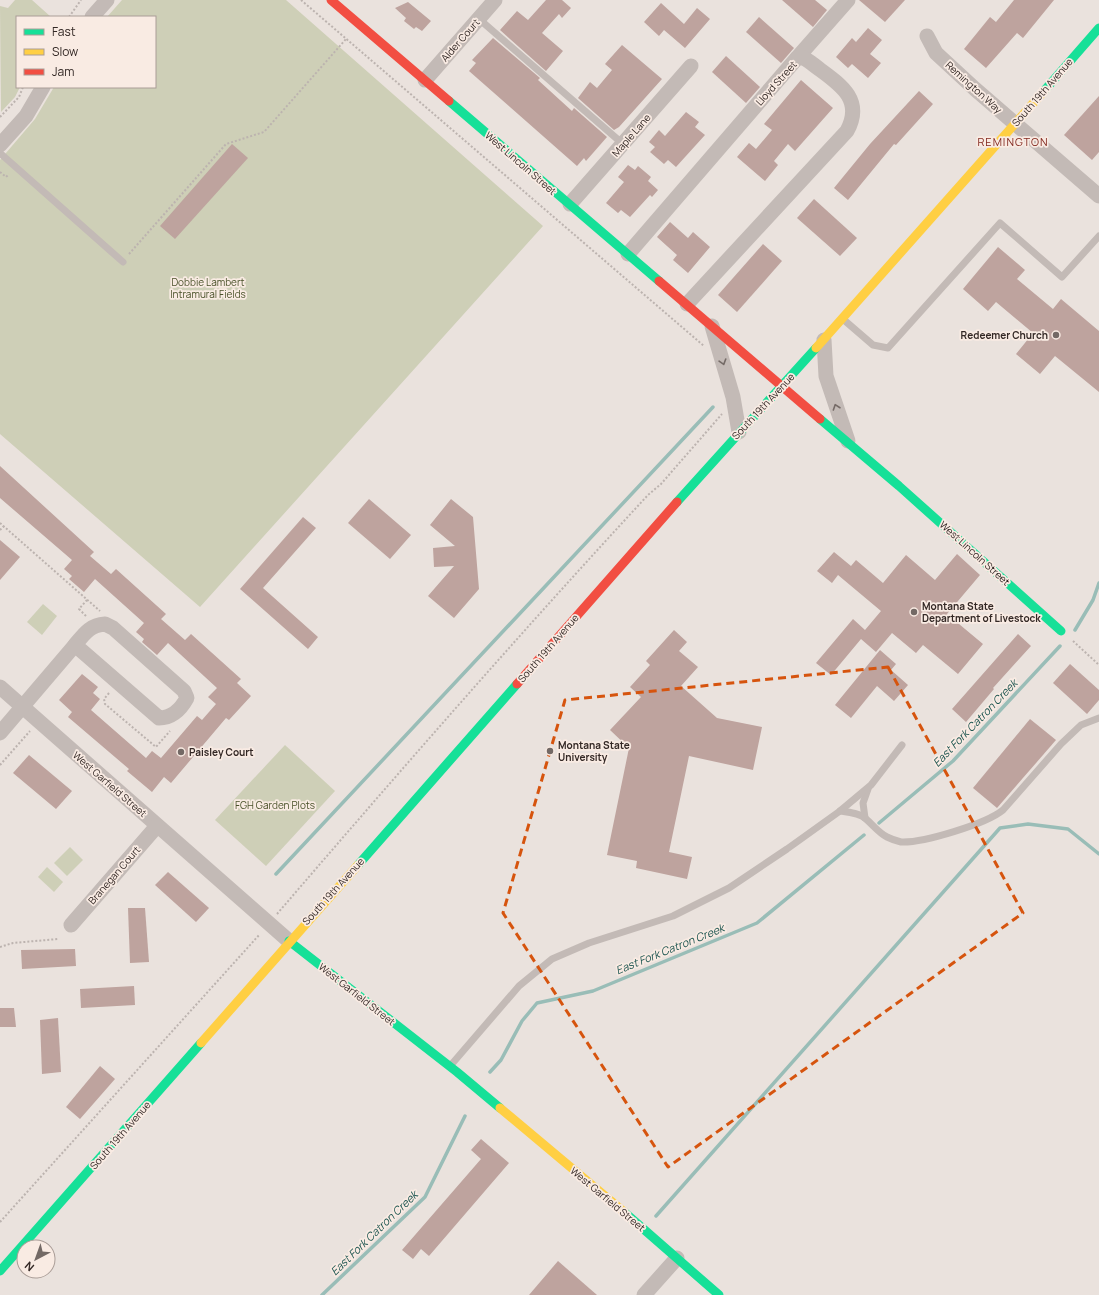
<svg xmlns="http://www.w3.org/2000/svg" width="1099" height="1295" viewBox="0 0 1099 1295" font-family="Manrope,sans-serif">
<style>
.green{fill:#cecfb7}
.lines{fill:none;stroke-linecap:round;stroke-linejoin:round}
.stream{stroke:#99bdb7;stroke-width:3.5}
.building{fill:#bea39e}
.path{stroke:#bcb3af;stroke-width:2;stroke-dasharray:2 2;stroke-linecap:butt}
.lane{stroke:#c3bab6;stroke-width:7}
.street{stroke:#c3bab6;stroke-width:15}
.fast{stroke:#16e098;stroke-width:9}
.slow{stroke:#ffcf43;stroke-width:9}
.jam{stroke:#f24e42;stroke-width:9}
.oneway{stroke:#746a66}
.marked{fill:none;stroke:#d6540e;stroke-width:3;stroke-dasharray:8 5;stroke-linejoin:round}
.poi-dot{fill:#736965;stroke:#f9ebe3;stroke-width:1.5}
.labels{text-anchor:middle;stroke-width:3.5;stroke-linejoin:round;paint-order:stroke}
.street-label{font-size:10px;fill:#332825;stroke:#f9ebe3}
.park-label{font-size:10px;fill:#495129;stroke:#f9ebe3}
.poi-label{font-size:10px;font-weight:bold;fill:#332825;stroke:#f9ebe3;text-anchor:start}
.neighbourhood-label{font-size:11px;letter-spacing:1px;fill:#82281f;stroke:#f9ebe3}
.water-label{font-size:11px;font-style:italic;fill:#1b544f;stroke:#f9ebe3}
</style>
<rect width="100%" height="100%" fill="#eae2dd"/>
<g class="green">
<path d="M15,0h17l19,17h-34v70h3l-5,10 -14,15 -1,-106 8,2z"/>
<path d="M122,0h164l257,226 -343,381 -200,-173v-274l35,-41 19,-32h101v-70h-48z"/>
<path d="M43,604l14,12 -15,19 -15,-13z"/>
<path d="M285,745l50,46 -69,75 -51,-46z"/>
<path d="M70,847l13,13 -16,16 -13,-13z"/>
<path d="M47,867l16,15 -9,10 -16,-15z"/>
</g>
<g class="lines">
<g class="stream">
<path d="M1075,630l18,-30 6,-17"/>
<path d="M879,823l74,-62 107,-115"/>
<path d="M276,874l437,-467"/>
<path d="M490,1072l11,-12 21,-39 15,-18 56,-12 164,-68 107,-88"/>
<path d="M656,1216l344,-388 28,-4 40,5 31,25"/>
<path d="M322,1295l103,-98 40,-81"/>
</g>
</g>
<g class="building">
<path d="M546,0h16l9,8 -9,10 -3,-4 -17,19 21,18 -17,20 -46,-41 17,-19 11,9z"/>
<path d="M782,0h33l12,10 -14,17z"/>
<path d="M859,0h46l-20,22z"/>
<path d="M1014,0h40l-31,38 -6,-5 -31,35 -22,-19 26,-32 6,5z"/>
<path d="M408,2l23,19 -9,10 -6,-4 -2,2 -10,-8 2,-3 -11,-10z"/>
<path d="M661,3l23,21 13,-16 13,11 -25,29 -21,-18 -5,6 -15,-14z"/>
<path d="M759,17l35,31 -13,15 -35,-31z"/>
<path d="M868,28l14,12 -12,14 11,9 -13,15 -16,-14 -4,4 -12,-11 16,-19 4,4z"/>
<path d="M493,38l47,40 -2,2 34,31 2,-3 33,29 -21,24 -2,-3 -7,8 -108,-95 7,-8 -4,-3z"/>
<path d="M622,45l40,34 -43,48 -5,3 -36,-32 12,-16 7,6 15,-18 -7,-6z"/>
<path d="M726,56l34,31 -14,16 -34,-31z"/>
<path d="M801,80l32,28 -38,43 -7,-7 -14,17 4,4 -13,16 -28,-24 12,-14 7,6 16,-19 -8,-6z"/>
<path d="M919,91l14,13 -37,41 -2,-1 -46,56 -14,-12 36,-44z"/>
<path d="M1099,96v56l-7,8 -28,-25z"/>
<path d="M686,112l13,10 -4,5 10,8 -29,32 -8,-7 -4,4 -14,-12 5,-5 -6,-5 10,-12 6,6z"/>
<path d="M232,144l16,14 -73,81 -15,-13z"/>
<path d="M628,165l7,5 3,-4 13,11 -3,4 10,9 -6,7 -2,-2 -20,22 -9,-7 -3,3 -12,-10 18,-21 -6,-5z"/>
<path d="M814,199l43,39 -17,18 -43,-38z"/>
<path d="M670,222l18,16 5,-6 17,15 -22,26 -15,-13 4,-5 -20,-18z"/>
<path d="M763,244l19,17 -45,51 -19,-17z"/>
<path d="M998,247l27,23 -8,9 36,30 8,-10 38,32v61l-44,-36 -15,18 -24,-20 17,-21 -37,-31 -8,9 -25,-22z"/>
<path d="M0,466l94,86 -4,4 21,18 5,-5 50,45 -5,5 24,21 6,-6 50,45 -4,4 14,13 -22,24 -3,-2 -55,65 -7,-6 -12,15 -25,-21 2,-2 -61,-52 4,-5 -13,-12 23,-26 16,13 -5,6 7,6 -9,11 55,48 6,-7 9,7 36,-42 5,4 14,-16 -8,-7 9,-9 -49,-45 -11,12 -15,-13 2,-3 -8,-7 8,-9 -49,-44 -11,13 -15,-13 3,-3 -8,-7 8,-9 -72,-62z"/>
<path d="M369,499l42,36 -21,24 -42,-36z"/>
<path d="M451,499l22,18 6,72 -25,29 -26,-22 26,-30 -20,1 -1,-19 22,-2 -25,-21z"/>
<path d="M303,517l13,11 -53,60 55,49 -10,12 -68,-60z"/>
<path d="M0,540l20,17 -20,23z"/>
<path d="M834,552l17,14 5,-6 27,23 23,-28 29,25 22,-26 23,21 -33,39 36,30 -25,30 -35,-29 -7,8 -24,-20 -16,19 -15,-13 -30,36 -15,-12 37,-44 12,11 16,-19 -43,-36 -6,8 -15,-12z"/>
<path d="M674,630l13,12 -8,9 19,16 -17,19 36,32 45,9 -9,43 -64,-14 -20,96 23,5 -5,22 -51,-11 1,-7 -30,-6 22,-107 -19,-18 31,-33 -11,-10 20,-22 -4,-4z"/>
<path d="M1018,634l13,12 -38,42 1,1 -28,33 -14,-13z"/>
<path d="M880,650l16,14 -5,6 17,15 -14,16 -17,-15 -26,32 -16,-13z"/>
<path d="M1070,664l29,26v10l-12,14 -34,-31z"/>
<path d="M1030,719l26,21 -59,68 -24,-20z"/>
<path d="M29,755l43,36 -16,18 -43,-36z"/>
<path d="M168,872l41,36 -13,14 -41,-37z"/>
<path d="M128,908h17l4,54 -19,1z"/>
<path d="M75,949l1,17 -54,3 -1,-19z"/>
<path d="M134,986l1,19 -54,3 -1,-19z"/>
<path d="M0,1008h14l2,19h-16z"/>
<path d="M58,1018l3,54 -19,2 -2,-54z"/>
<path d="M100,1066l15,13 -35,40 -14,-12z"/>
<path d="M481,1139l28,24 -80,93 -8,-7 -8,10 -11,-9 79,-91 -10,-9z"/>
<path d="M558,1261l39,34h-68z"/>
</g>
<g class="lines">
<g class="path">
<path d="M301,0l403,346"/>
<path d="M69,17l12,-17"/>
<path d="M0,117l19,-20 4,-10"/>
<path d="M0,172l6,5 3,-3"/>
<path d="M129,254l97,-110 38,-12 82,-93"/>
<path d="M0,523l100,88"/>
<path d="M0,530l4,-4"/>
<path d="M86,616l-7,-7 8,-9"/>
<path d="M1073,641l26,24"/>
<path d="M109,693l-5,6 1,5 51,43 14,-16"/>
<path d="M0,765l30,-34"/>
<path d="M277,914c122,-142 244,-282 371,-419l13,-11 61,-70"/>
<path d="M0,947l13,-4 45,-4"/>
<path d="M0,1222l260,-288"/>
</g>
<g class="lane">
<path d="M479,19l144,125"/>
<path d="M0,153l123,109"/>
<path d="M844,320l29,25 15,3 112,-125 62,54 37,-41"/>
<path d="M840,811c8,1 20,2 26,8 7,6 13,14 21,18 4,2 10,4 14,5 22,1 85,-18 102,-32l58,-66 20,-19 18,-7"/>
<path d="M865,818l-2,-15 5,-14"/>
<path d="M451,1065l68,-79 33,-27 37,-16 84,-27 56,-28 58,-39 53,-38 31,-26 31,-40"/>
</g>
<g class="street">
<path d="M92,17l15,-17"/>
<path d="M927,36l9,17 39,36 124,107"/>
<path d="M797,58l51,-58"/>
<path d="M425,80l70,-80"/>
<path d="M0,145l26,-29 17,-29"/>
<path d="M570,204l121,-138"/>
<path d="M628,254l169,-196h7l6,4c24,19 56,34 37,69l-160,173"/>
<path d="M712,326l21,71 6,35"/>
<path d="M824,340l2,36 22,65"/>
<path d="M105,624l8,4 71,63 3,7c-6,11 -15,20 -28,20l-84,-73c9,-11 15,-20 30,-21z"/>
<path d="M0,687l289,254"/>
<path d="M0,733l75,-88"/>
<path d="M71,925l86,-99"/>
<path d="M644,1295l33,-37"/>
</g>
<g class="fast">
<path d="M1044,91l55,-63"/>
<path d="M449,101l210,180"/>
<path d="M820,419l79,67 162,145"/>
<path d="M677,502l139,-154"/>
<path d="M358,865l159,-181"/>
<path d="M289,941l168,131 43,36"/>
<path d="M624,1212l95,83"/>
<path d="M0,1271l201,-228"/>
</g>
<g class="slow">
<path d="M816,348l228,-257"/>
<path d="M201,1043l157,-178"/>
<path d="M500,1108l124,104"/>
</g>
<g class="jam">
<path d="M331,0l118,101"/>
<path d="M659,281l161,138"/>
<path d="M517,684l160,-182"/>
</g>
</g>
<defs><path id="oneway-chevron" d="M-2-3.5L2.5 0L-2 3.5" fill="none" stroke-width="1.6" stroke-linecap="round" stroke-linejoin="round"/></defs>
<g class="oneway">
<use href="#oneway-chevron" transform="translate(723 362) rotate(73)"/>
<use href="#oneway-chevron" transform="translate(836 407) rotate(-109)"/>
</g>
<path class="marked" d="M888,667l135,246 -355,254 -165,-254 62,-213z"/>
<g class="poi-dot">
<circle cx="1056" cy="335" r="4"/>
<circle cx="914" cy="612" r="4"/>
<circle cx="550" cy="751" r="4"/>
<circle cx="181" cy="752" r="4"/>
</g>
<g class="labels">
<g class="street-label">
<text transform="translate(460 40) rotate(-49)" y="4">Alder Court</text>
<text transform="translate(776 83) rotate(-48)" y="4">Lloyd Street</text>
<text transform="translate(974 87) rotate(42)" y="4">Remington Way</text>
<text transform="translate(1042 92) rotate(-49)" y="4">South 19th Avenue</text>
<text transform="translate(631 135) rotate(-49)" y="4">Maple Lane</text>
<text transform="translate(521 163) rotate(41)" y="4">West Lincoln Street</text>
<text transform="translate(763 406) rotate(-47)" y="4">South 19th Avenue</text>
<text transform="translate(975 553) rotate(42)" y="4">West Lincoln Street</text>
<text transform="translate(548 648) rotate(-49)" y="4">South 19th Avenue</text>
<text transform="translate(110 784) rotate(41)" y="4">West Garfield Street</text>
<text transform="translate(114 875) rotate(-49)" y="4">Branegan Court</text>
<text transform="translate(333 891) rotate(-48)" y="4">South 19th Avenue</text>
<text transform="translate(357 994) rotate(38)" y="4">West Garfield Street</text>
<text transform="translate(120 1135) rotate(-49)" y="4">South 19th Avenue</text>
<text transform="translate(608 1199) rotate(40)" y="4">West Garfield Street</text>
</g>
<g class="park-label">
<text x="208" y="286">Dobbie Lambert<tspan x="208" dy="12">Intramural Fields</tspan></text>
<text x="275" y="809">FGH Garden Plots</text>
</g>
<g class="poi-label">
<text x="1048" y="339" text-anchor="end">Redeemer Church</text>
<text x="922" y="610">Montana State<tspan x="922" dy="12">Department of Livestock</tspan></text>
<text x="558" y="749">Montana State<tspan x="558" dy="12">University</tspan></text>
<text x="189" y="756">Paisley Court</text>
</g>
<g class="neighbourhood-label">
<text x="1013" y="146">REMINGTON</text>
</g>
<g class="water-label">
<text transform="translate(975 723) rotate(-46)" y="4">East Fork Catron Creek</text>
<text transform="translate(670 949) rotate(-22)" y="4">East Fork Catron Creek</text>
<text transform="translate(374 1233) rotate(-44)" y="4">East Fork Catron Creek</text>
</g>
</g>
<rect x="16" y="16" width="140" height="72" fill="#f9ebe3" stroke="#aa9d97"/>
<rect x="24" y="29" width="20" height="6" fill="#16e098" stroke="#aa9d97"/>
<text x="52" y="36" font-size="12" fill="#332825">Fast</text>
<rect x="24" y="49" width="20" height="6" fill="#ffcf43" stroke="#aa9d97"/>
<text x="52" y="56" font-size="12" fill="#332825">Slow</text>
<rect x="24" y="69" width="20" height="6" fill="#f24e42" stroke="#aa9d97"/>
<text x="52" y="76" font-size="12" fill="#332825">Jam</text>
<g transform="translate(36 1259) rotate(221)"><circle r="19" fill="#f9ebe3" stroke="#aa9d97"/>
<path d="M0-3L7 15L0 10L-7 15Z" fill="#736965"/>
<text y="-6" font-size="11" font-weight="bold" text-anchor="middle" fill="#332825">N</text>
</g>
</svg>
